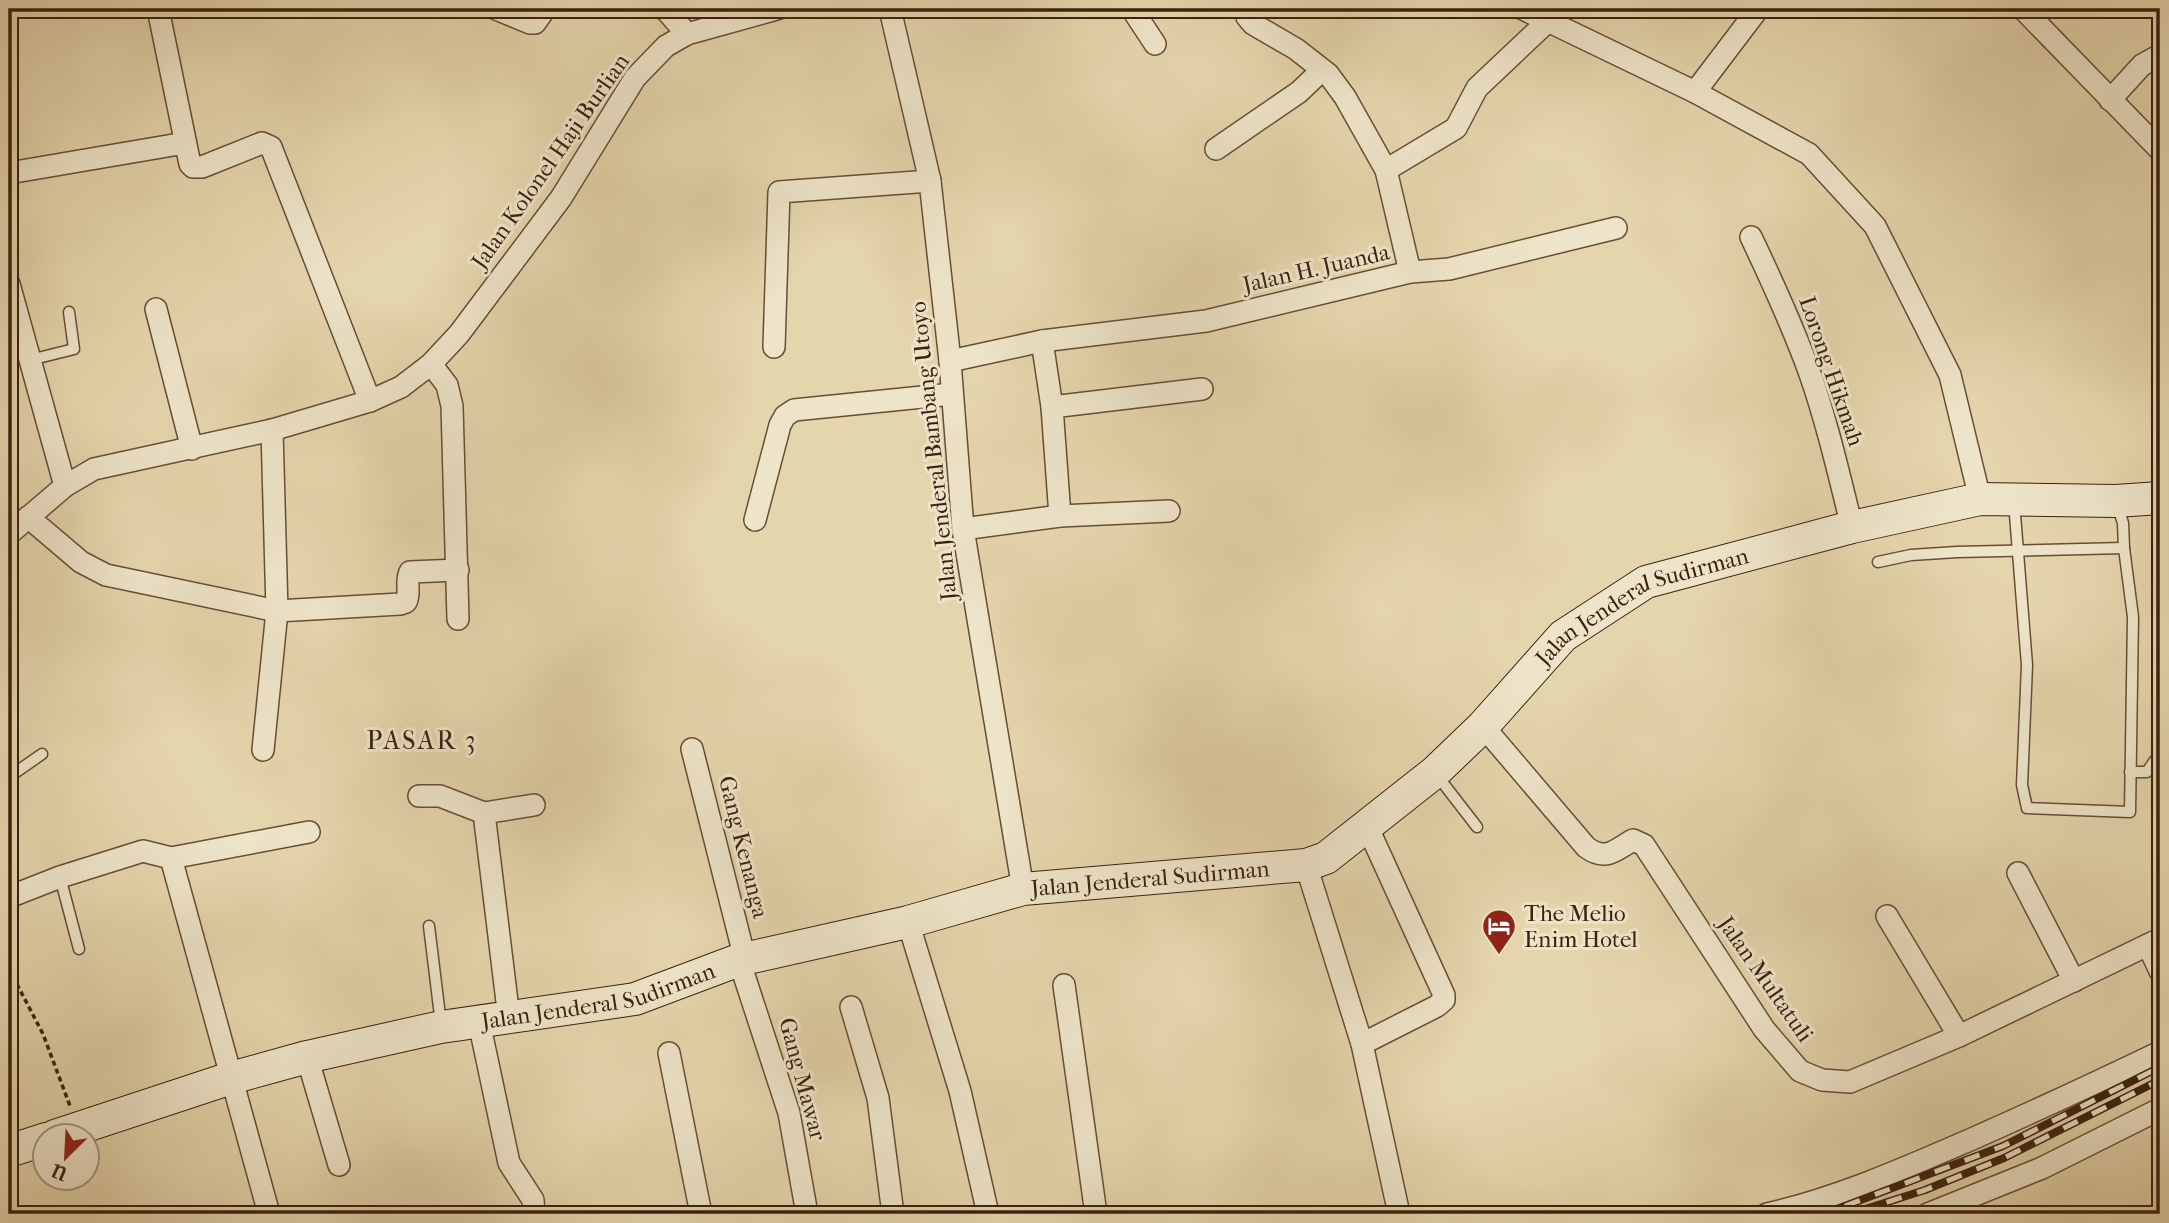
<svg xmlns="http://www.w3.org/2000/svg" width="2169" height="1223" viewBox="0 0 2169 1223" font-family="'IM FELL French Canon',serif">
<style>
.lines{fill:none;stroke-linecap:round;stroke-linejoin:round}
.service-casing{stroke:#664e36;stroke-width:13}
.minor-casing{stroke:#664e36;stroke-width:24}
.secondary-casing{stroke:#3b210f;stroke-width:34}
.path{stroke:#3b210f;stroke-width:3.5;stroke-dasharray:5 3.5;stroke-linecap:butt}
.service{stroke:#eee4c9;stroke-width:10}
.minor{stroke:#eee4c9;stroke-width:21}
.secondary{stroke:#eee4c9;stroke-width:32}
.rail-casing{stroke:#3b210f;stroke-width:8}
.rail{stroke:#eee4c9;stroke-width:5;stroke-dasharray:16;stroke-linecap:butt}
.labels{text-anchor:middle;stroke-width:6;stroke-linejoin:round;paint-order:stroke}
.street-label{font-size:23px;fill:#3b210f;stroke:#eee4c9}
.poi-label{font-size:23px;fill:#3b210f;stroke:#eee4c9;text-anchor:start}
.quarter-label{font-size:26px;letter-spacing:2px;fill:#3b210f;stroke:#eee4c9}
</style>
<rect width="100%" height="100%" fill="#e5d5ac"/>
<filter id="stains"><feTurbulence type="fractalNoise" baseFrequency=".00286" numOctaves="4"/><feColorMatrix values="0 0 0 0 .2 0 0 0 0 .09 0 0 0 0 .02 0 0 0 .5 -.17"/></filter>
<radialGradient id="worn" r=".72"><stop offset=".6" stop-color="#630" stop-opacity="0"/><stop offset="1" stop-color="#630" stop-opacity=".3"/></radialGradient>
<g class="lines">
<g class="service-casing">
<g id="service">
<path d="M30,360l44,-11 -5,-37"/>
<path d="M2014,502l13,163 -5,120 5,23 103,4 3,-195 -9,-69 -1,-25 -6,-18"/>
<path d="M1878,562l33,-7 46,-3 167,-4"/>
<path d="M2130,772h17l8,-12h5"/>
<path d="M1436,774l41,53"/>
<path d="M9,777l33,-23"/>
<path d="M60,877l19,72"/>
<path d="M429,926l12,98"/>
</g>
</g>
<g class="minor-casing">
<g id="minor">
<path d="M158,9l32,155 3,3h9l60,-24 9,4 99,254"/>
<path d="M496,9l34,14h5l10,-14"/>
<path d="M665,9l22,25"/>
<path d="M890,9l40,172 20,180 13,168 60,360"/>
<path d="M1132,9l23,35"/>
<path d="M1249,9l-2,8 6,7 43,25 32,25 17,23 41,73 24,102"/>
<path d="M1523,9l172,83 114,62 66,72 75,149 30,124"/>
<path d="M2023,9l137,141"/>
<path d="M1695,92l63,-83"/>
<path d="M2110,100l32,-35 18,-10"/>
<path d="M1216,149l83,-57 23,-22"/>
<path d="M1386,170l70,-42 21,-40 72,-68"/>
<path d="M9,173l176,-30"/>
<path d="M1751,237c21,44 41,88 58,134 18,51 30,104 43,156"/>
<path d="M9,284l56,202"/>
<path d="M156,309l36,140"/>
<path d="M1042,341l10,66 8,109"/>
<path d="M774,347l5,-155 151,-11"/>
<path d="M950,361l92,-20 164,-20 204,-49 39,-3 167,-41"/>
<path d="M431,364l16,21 5,21 6,213"/>
<path d="M1052,407l150,-18"/>
<path d="M28,517l53,45 25,13 171,36 123,-7 6,-2c5,-9 -1,-21 4,-30l48,-2"/>
<path d="M755,520l25,-95 5,-9 9,-6 158,-16"/>
<path d="M963,529l97,-13 109,-5"/>
<path d="M9,534l56,-48 29,-17 178,-39 98,-29 31,-14 30,-23 28,-30 102,-136 74,-120 31,-32 21,-12 90,-25"/>
<path d="M1483,726l103,121c20,15 29,3 47,-7l11,5 120,184 36,42 22,9 28,2 109,-46 201,-97"/>
<path d="M692,749l53,210"/>
<path d="M263,750l14,-139 -5,-181"/>
<path d="M419,796h21l44,17"/>
<path d="M171,858l98,356"/>
<path d="M1306,865l56,179 37,170"/>
<path d="M2018,873l56,108"/>
<path d="M9,897l51,-20 83,-26 28,7 138,-26"/>
<path d="M1887,916l72,120"/>
<path d="M908,922l52,169 28,123"/>
<path d="M2148,945l12,26"/>
<path d="M739,960l50,153 18,101"/>
<path d="M1064,985l32,229"/>
<path d="M851,1007l27,91 15,116"/>
<path d="M509,1018l-25,-205 50,-8"/>
<path d="M479,1022l30,141 24,37 1,14"/>
<path d="M1362,1044l75,-38 7,-6v-5l-77,-169"/>
<path d="M669,1053l32,161"/>
<path d="M307,1057l32,108"/>
<path d="M1767,1214c71,-16 138,-46 205,-75 63,-28 126,-57 188,-87"/>
<path d="M1928,1214l114,-46 118,-59"/>
</g>
</g>
<g class="secondary-casing">
<g id="secondary">
<path id="s1" d="M55,1136l176,-58 76,-21 134,-30 194,-28 104,-39 169,-38 115,-33 283,-24 20,-7 109,-86 48,-46 80,-90 83,-54 206,-55 128,-28 136,2 44,-3"/>
<path d="M9,1151l37,-12"/>
</g>
</g>
<path class="path" d="M9,969l34,65 27,72"/>
<use href="#service" class="service"/>
<use href="#minor" class="minor"/>
<use href="#secondary" class="secondary"/>
<g class="rail-casing">
<g id="rail">
<path d="M1856,1212l69,-22 79,-32 156,-78"/>
<path d="M1814,1214l23,-5 166,-63 157,-79"/>
</g>
</g>
<use href="#rail" class="rail"/>
</g>
<defs>
<g id="hotel-pin" transform="scale(1.75)"><path d="M0 17L-7.5 6A9.5 9.5 0 1 1 7.5 6Z" fill="#8f2418" stroke="#eee4c9"/><path d="M-6-4.5h1.5V1H6V5H4.5V3h-9V5H-6ZM-4 0a1.8 1.8 0 1 1 3.6 0ZM.5 0V-2.5h3Q6-2.5 6 0Z" fill="#fff"/></g>
</defs>
<g fill-rule="evenodd">
<use href="#hotel-pin" x="1499" y="926"/>
</g>
<g class="labels">
<g class="street-label">
<text transform="translate(550 161) rotate(-55)" y="8">Jalan Kolonel Haji Burlian</text>
<text transform="translate(1316 268) rotate(-13)" y="8">Jalan H. Juanda</text>
<text transform="translate(1832 371) rotate(71)" y="8">Lorong Hikmah</text>
<text transform="translate(933 451) rotate(-96)" y="8">Jalan Jenderal Bambang Utoyo</text>
<text dy="8" stroke="none"><textPath href="#s1" startOffset="1717">Jalan Jenderal Sudirman</textPath></text>
<text transform="translate(744 847) rotate(76)" y="8">Gang Kenanga</text>
<text dy="8" stroke="none"><textPath href="#s1" startOffset="1129">Jalan Jenderal Sudirman</textPath></text>
<text transform="translate(1766 979) rotate(55)" y="8">Jalan Multatuli</text>
<text dy="8" stroke="none"><textPath href="#s1" startOffset="562">Jalan Jenderal Sudirman</textPath></text>
<text transform="translate(803 1079) rotate(75)" y="8">Gang Mawar</text>
</g>
<g class="poi-label">
<text x="1524" y="921">The Melio<tspan x="1524" dy="26">Enim Hotel</tspan></text>
</g>
<g class="quarter-label">
<text x="422" y="749">PASAR 3</text>
</g>
</g>
<rect width="2169" height="1223" fill="none" stroke="#e5d5ac" stroke-width="35"/>
<rect x="10" y="10" width="2148" height="1202" fill="none" stroke="#3b210f" stroke-width="3.5"/>
<rect x="18" y="18" width="2134" height="1188" fill="none" stroke="#3b210f" stroke-width="2"/>
<g transform="translate(66 1157) rotate(204)"><circle r="33" fill="#eee4c9" stroke="#a6967f" stroke-width="2"/>
<path d="M0-5L12 26L0 18L-12 26Z" fill="#8f2418"/>
<text y="-10" font-size="19" font-weight="bold" text-anchor="middle" fill="#3b210f">U</text>
</g>
<rect width="100%" height="100%" filter="url(#stains)"/>
<rect width="100%" height="100%" fill="url(#worn)"/>
</svg>
